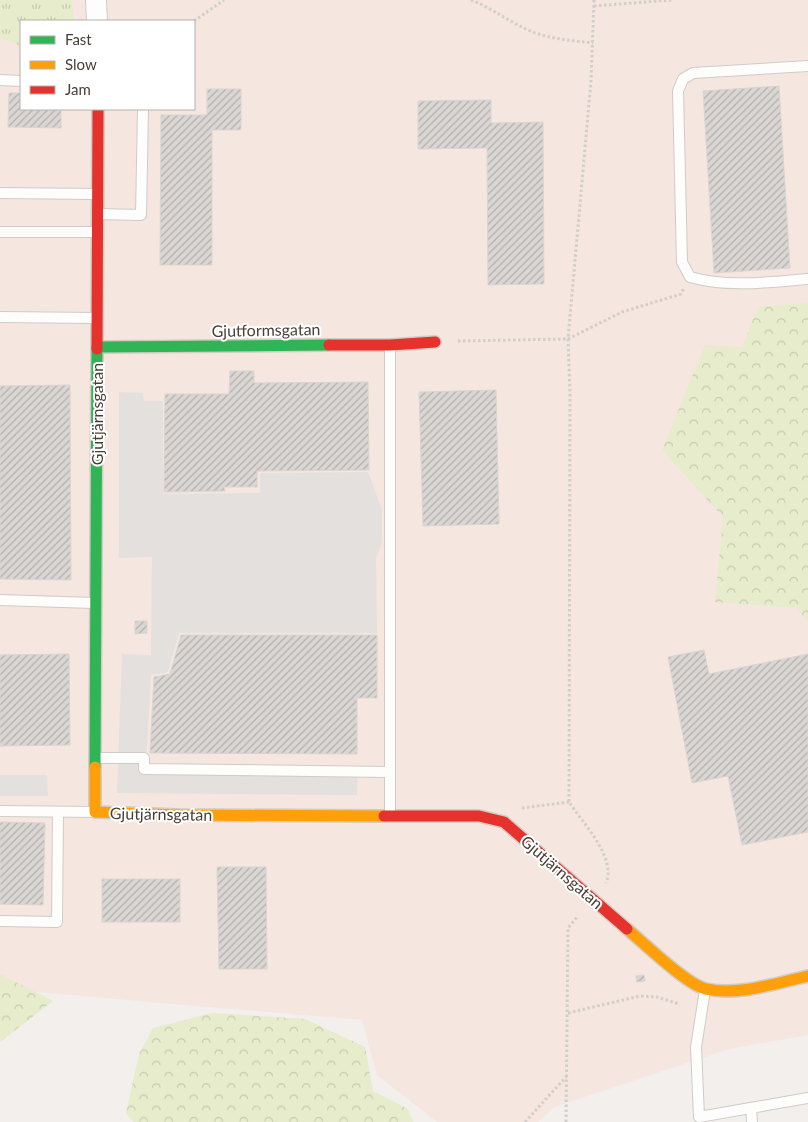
<svg xmlns="http://www.w3.org/2000/svg" width="808" height="1122" viewBox="0 0 808 1122" font-family="Lato,sans-serif">
<style>
.commercial{fill:#f5e7df;fill-rule:evenodd}
.grass{fill:url(#grass-tufts)}
.forest{fill:url(#forest-crowns)}
.parking{fill:#e4e0dd}
.building{fill:url(#building-hatch);stroke:#dad5d2}
.lines{fill:none;stroke-linecap:round;stroke-linejoin:round}
.lane-casing{stroke:#cfcbc8;stroke-width:12}
.street-casing{stroke:#cfcbc8;stroke-width:22}
.fast-casing{stroke:#d3ccc4;stroke-width:14}
.slow-casing{stroke:#d3ccc4;stroke-width:14}
.jam-casing{stroke:#d3ccc4;stroke-width:14}
.path{stroke:#d2ceca;stroke-width:3;stroke-dasharray:2.5 2.5;stroke-linecap:butt}
.lane{stroke:#fdfdfc;stroke-width:10}
.street{stroke:#fdfdfc;stroke-width:20}
.fast{stroke:#30b455;stroke-width:11}
.slow{stroke:#ff9f0a;stroke-width:11}
.jam{stroke:#e5322d;stroke-width:11}
.labels{text-anchor:middle;stroke-width:4;stroke-linejoin:round;paint-order:stroke}
.street-label{font-size:16px;fill:#493e37;stroke:#fff}
</style>
<defs>
<pattern id="grass-tufts" width="24" height="20" patternUnits="userSpaceOnUse" patternTransform="scale(1.25)"><rect width="24" height="20" fill="#e6eccc"/><path d="M3 7l-1-3M5 7V3M7 7l1-3M15 17l-1-3M17 17v-4M19 17l1-3" fill="none" stroke="#c7cbb0"/></pattern>
<pattern id="forest-crowns" width="20" height="18" patternUnits="userSpaceOnUse" patternTransform="scale(1.25)"><rect width="20" height="18" fill="#e6eccc"/><path d="M2 6a3 3 0 1 1 6 0M12 15a3 3 0 1 1 6 0" fill="none" stroke="#c7cbb0"/></pattern>
<pattern id="building-hatch" width="6" height="6" patternUnits="userSpaceOnUse" patternTransform="scale(1.25)"><rect width="6" height="6" fill="#dad6d3"/><path d="M-1 1l2-2M0 6l6-6M5 7l2-2" fill="none" stroke="#b3afac"/></pattern>
</defs>
<rect width="100%" height="100%" fill="#f2efec"/>
<path class="commercial" d="M0,0h808v1035l-79,14 -175,58 -16,15h-101l-60,-47 -15,-55 -362,-31zM21,21h173v88h-173z"/>
<path class="grass" d="M0,0h71l3,21h-53v25l-21,-8z"/>
<g class="forest">
<path d="M808,303v318l-12,-13 -81,-6 8,-85 -61,-67 43,-105 37,2 16,-40z"/>
<path d="M0,974l53,27 -53,41z"/>
<path d="M212,1013l93,6 60,28 8,44 35,18 5,13h-280l-7,-9 13,-59 14,-26z"/>
</g>
<g class="parking">
<path d="M119,392l24,1 1,8h19v93l97,-1v-20l108,-1 14,38v32l-6,17 1,74h-198l-11,39 -17,3 -5,91 212,2 -1,27 -240,-2 5,-139 29,1 1,-98 -33,1z"/>
<path d="M0,775h47l1,21h-48z"/>
</g>
<g class="building">
<path d="M779,86l11,182 -76,5 -11,-182z"/>
<path d="M207,89h34v41h-29v135h-52l1,-150h46z"/>
<path d="M9,93h12v16h40v19l-53,-1z"/>
<path d="M491,100v23l52,-1 1,162 -56,1 -1,-137 -69,1v-48z"/>
<path d="M230,371h24v12l114,-1 1,88 -112,1v16h-33l1,4 -61,1 1,-98h64z"/>
<path d="M70,385l1,195 -71,-1v-193z"/>
<path d="M496,390l3,134 -76,2 -4,-134z"/>
<path d="M135,621h12v12l-12,1z"/>
<path d="M181,635h196v63h-20v56l-207,-1 4,-76 16,-3z"/>
<path d="M704,650l5,24 99,-20v178l-66,13 -14,-69 -36,7 -24,-126z"/>
<path d="M69,654l1,91 -70,1v-91z"/>
<path d="M0,822l45,1 -2,82 -43,-1z"/>
<path d="M217,867h49l1,102h-48z"/>
<rect x="102" y="879" width="78" height="43"/>
<path d="M644,975l1,6 -8,1 -1,-6z"/>
</g>
<g class="lines">
<g class="lane-casing">
<g id="lane">
<path d="M808,66l-115,7 -10,6 -5,12 4,171 8,15c38,11 79,5 118,2"/>
<path d="M0,80l21,1"/>
<path d="M0,193l97,1"/>
<path d="M98,214l43,1 2,-106"/>
<path d="M0,232h96"/>
<path d="M0,317l97,1"/>
<path d="M0,600l94,3"/>
<path d="M97,758h47v11l245,3"/>
<path d="M0,811l94,1"/>
<path d="M390,814v-468"/>
<path d="M0,921l57,1 1,-110"/>
<path d="M705,990l-9,57 3,70 109,-19"/>
<path d="M751,1108l1,14"/>
</g>
</g>
<g class="street-casing">
<path id="street" d="M96,0l1,21"/>
</g>
<g class="fast-casing">
<g id="fast">
<path d="M97,347l232,-2"/>
<path d="M95,767l2,-418"/>
</g>
</g>
<g class="slow-casing">
<g id="slow">
<path d="M95,767v45l84,3 205,1"/>
<path d="M627,929c17,14 60,56 79,60 33,7 70,-6 102,-13"/>
</g>
</g>
<g class="jam-casing">
<g id="jam">
<path d="M329,345h61l45,-3"/>
<path d="M97,349l1,-240"/>
<path d="M384,816h95l25,6 123,107"/>
</g>
</g>
<g class="path">
<path d="M471,0c19,7 35,20 53,28 21,11 45,12 69,15"/>
<path d="M594,0l-3,81 -23,258 2,55 -1,408c13,20 48,56 37,81"/>
<path d="M594,6l78,-6"/>
<path d="M194,21l30,-21"/>
<path d="M458,341l110,-2 54,-27 59,-18 3,-6"/>
<path d="M522,808l47,-6"/>
<path d="M568,1013l72,-17 17,1 22,7"/>
<path d="M525,1122l41,-45"/>
<path d="M566,1122l2,-194 10,-12"/>
</g>
<use href="#lane" class="lane"/>
<use href="#street" class="street"/>
<use href="#fast" class="fast"/>
<use href="#slow" class="slow"/>
<use href="#jam" class="jam"/>
</g>
<g class="labels">
<g class="street-label">
<text transform="translate(266 330) rotate(-1)" y="6">Gjutformsgatan</text>
<text transform="translate(97 414) rotate(-90)" y="6">Gjutjärnsgatan</text>
<text transform="translate(161 814) rotate(1)" y="6">Gjutjärnsgatan</text>
<text transform="translate(562 872) rotate(41)" y="6">Gjutjärnsgatan</text>
</g>
</g>
<rect x="20" y="20" width="175" height="90" fill="#ffffff" stroke="#b6b2af"/>
<rect x="30" y="36" width="25" height="8" fill="#30b455" stroke="#b6b2af"/>
<text x="65" y="45" font-size="15" fill="#493e37">Fast</text>
<rect x="30" y="61" width="25" height="8" fill="#ff9f0a" stroke="#b6b2af"/>
<text x="65" y="70" font-size="15" fill="#493e37">Slow</text>
<rect x="30" y="86" width="25" height="8" fill="#e5322d" stroke="#b6b2af"/>
<text x="65" y="95" font-size="15" fill="#493e37">Jam</text>
</svg>
